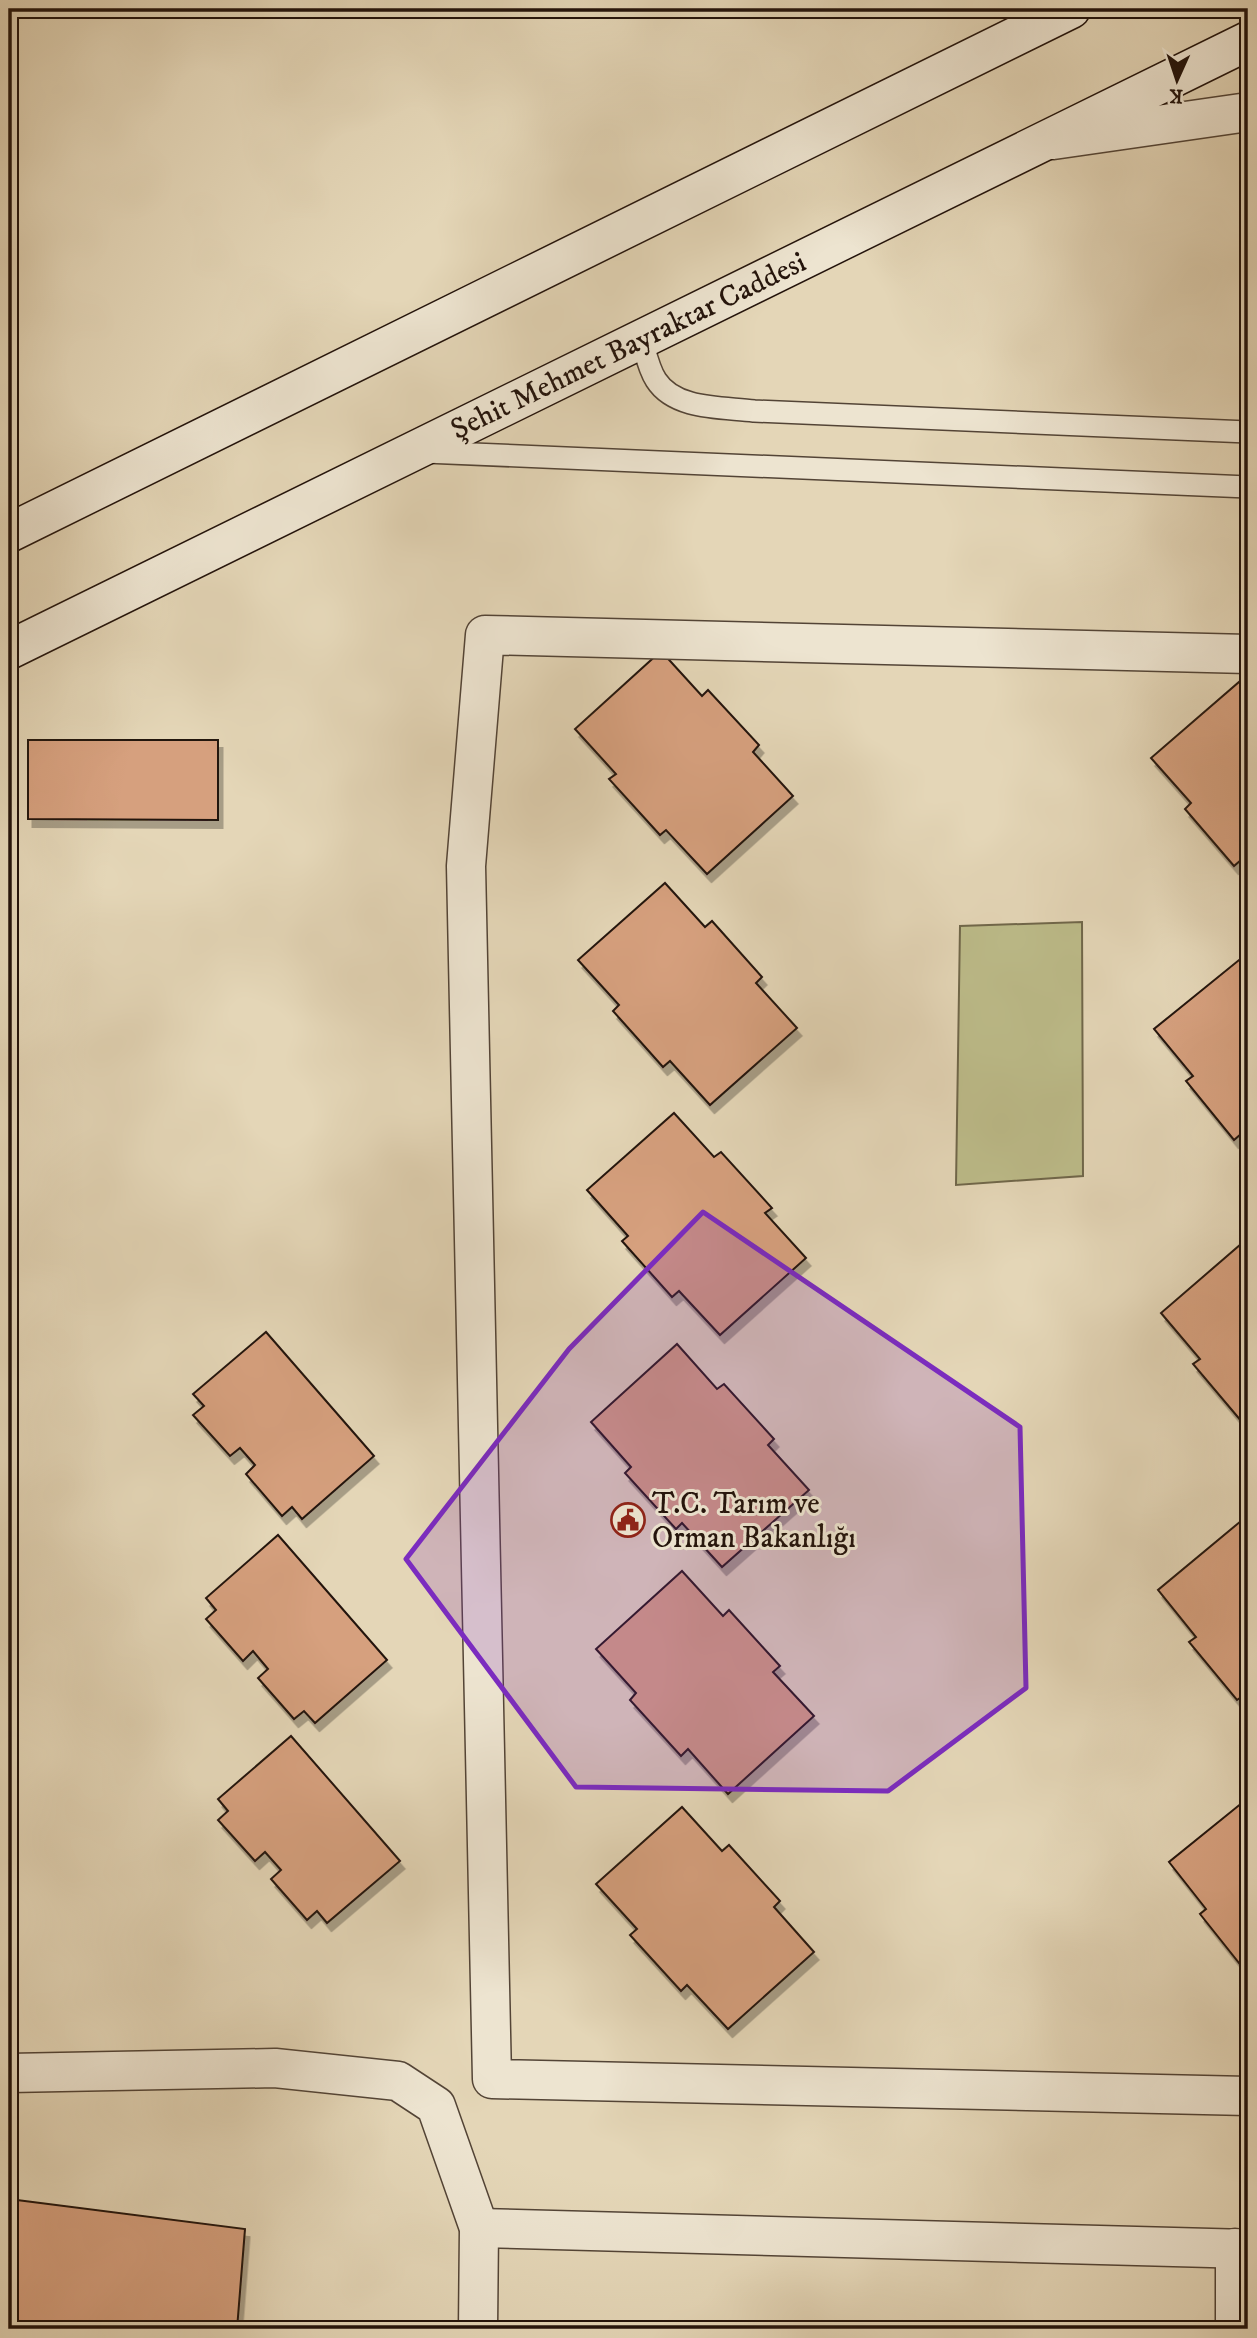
<svg xmlns="http://www.w3.org/2000/svg" width="1257" height="2338" viewBox="0 0 1257 2338" font-family="'IM FELL DW Pica',serif">
<style>
.green{fill:#bcbb89;stroke:#70674a;stroke-width:2}
.building{fill:#d6a07e;stroke:#23130b;stroke-width:2;filter:url(#shadow)}
.lines{fill:none;stroke-linecap:round;stroke-linejoin:round}
.lane-casing{stroke:#534436;stroke-width:24}
.street-casing{stroke:#534436;stroke-width:41}
.secondary-casing{stroke:#23130b;stroke-width:41}
.lane{stroke:#ede4d0;stroke-width:21}
.street{stroke:#ede4d0;stroke-width:38}
.secondary{stroke:#ede4d0;stroke-width:38}
.marked{fill:#7b2cbf;fill-opacity:0.2;stroke:#7b2cbf;stroke-width:5;stroke-linejoin:round}
.labels{text-anchor:middle;stroke-width:6;stroke-linejoin:round;paint-order:stroke}
.street-label{font-size:30px;fill:#23130b;stroke:#ede4d0}
.poi-label{font-size:30px;fill:#23130b;stroke:#ede4d0;text-anchor:start}
</style>
<defs>
<filter id="shadow"><feDropShadow dx="4.5" dy="8" stdDeviation="0" flood-color="#0004"/></filter>
</defs>
<rect width="100%" height="100%" fill="#e4d6b7"/>
<filter id="stains"><feTurbulence type="fractalNoise" baseFrequency=".00286" numOctaves="4"/><feColorMatrix values="0 0 0 0 .2 0 0 0 0 .09 0 0 0 0 .02 0 0 0 .5 -.17"/></filter>
<radialGradient id="worn" r=".72"><stop offset=".6" stop-color="#630" stop-opacity="0"/><stop offset="1" stop-color="#630" stop-opacity=".3"/></radialGradient>
<path class="green" d="M1082,922l1,254 -127,9 4,-259z"/>
<g class="building">
<path d="M661,651l41,45 6,-6 51,55 -6,7 40,44 -86,78 -41,-44 -6,5 -51,-56 7,-5 -41,-45z"/>
<path d="M1239,682l9,10v177l-7,-9 -7,6 -49,-57 6,-6 -40,-45z"/>
<path d="M28,740h190v80l-190,-1z"/>
<path d="M665,883l40,44 7,-6 50,56 -6,6 41,45 -87,77 -40,-44 -7,6 -50,-56 6,-6 -41,-45z"/>
<path d="M1244,956l4,4v183l-7,-9 -7,6 -48,-59 7,-5 -39,-47z"/>
<path d="M674,1113l40,44 7,-5 51,56 -7,5 41,45 -86,77 -41,-44 -7,6 -50,-56 6,-5 -41,-46z"/>
<path d="M1248,1238v179l-6,5 -49,-58 7,-5 -39,-46z"/>
<path d="M266,1332l108,124 -72,63 -10,-12 -10,9 -36,-42 9,-9 -15,-17 -10,8 -37,-41 11,-9 -11,-12z"/>
<path d="M677,1344l40,45 7,-5 50,55 -6,6 41,45 -87,77 -40,-44 -6,6 -51,-56 6,-6 -40,-45z"/>
<path d="M1247,1516l1,183 -4,-4 -7,5 -48,-58 7,-5 -38,-47z"/>
<path d="M278,1535l109,125 -72,63 -11,-12 -10,8 -36,-41 10,-9 -15,-18 -10,10 -37,-42 10,-9 -10,-12z"/>
<path d="M682,1571l41,45 6,-6 51,56 -7,6 41,44 -86,78 -40,-45 -7,7 -51,-56 6,-7 -40,-44z"/>
<path d="M291,1736l109,125 -73,62 -10,-12 -10,9 -36,-41 10,-9 -16,-18 -10,9 -37,-41 10,-9 -10,-12z"/>
<path d="M1248,1798v174l-1,1 -47,-59 6,-5 -37,-47z"/>
<path d="M682,1807l40,44 7,-6 51,56 -6,6 40,45 -86,77 -41,-44 -6,6 -51,-56 7,-6 -41,-45z"/>
<path d="M9,2199l236,30 -8,100h-228z"/>
</g>
<g class="lines">
<g class="lane-casing">
<g id="lane">
<path d="M641,337c4,13 7,31 15,43 19,30 66,27 98,31l494,21"/>
<path d="M425,452l823,35"/>
</g>
</g>
<g class="street-casing">
<g id="street">
<path d="M1053,140l195,-28"/>
<path d="M1248,654l-763,-19 -19,231 26,1213 756,17"/>
<path d="M9,2073l266,-5 123,13 38,25 43,122 -1,101"/>
<path d="M479,2228l769,21"/>
<path d="M1235,2329v-81"/>
</g>
</g>
<g class="secondary-casing">
<g id="secondary">
<path d="M9,533l1062,-524"/>
<path d="M9,650l1239,-609"/>
</g>
</g>
<use href="#lane" class="lane"/>
<use href="#street" class="street"/>
<use href="#secondary" class="secondary"/>
</g>
<path class="marked" d="M703,1212l317,215 6,261 -138,103 -312,-4 -170,-228 163,-210z"/>
<defs>
<g id="civic-ring" transform="scale(1.75)"><circle r="9.5" fill="#ede4d0" stroke="#8f2418" stroke-width="1.5"/><path d="M-.6-6.5H3V-4.5H.6V-3L4-1V1h2V6H-6V1h2V-1L-.6-3ZM-1.2 2.5V6h2.4V2.5Z" fill="#8f2418"/></g>
</defs>
<g fill-rule="evenodd">
<use href="#civic-ring" x="628" y="1520"/>
</g>
<g class="labels">
<g class="street-label">
<text transform="translate(628 345) rotate(-26)" y="10">Şehit Mehmet Bayraktar Caddesi</text>
</g>
<g class="poi-label">
<text x="652" y="1513">T.C. Tarım ve<tspan x="652" dy="34">Orman Bakanlığı</tspan></text>
</g>
</g>
<rect width="1257" height="2338" fill="none" stroke="#e4d6b7" stroke-width="35"/>
<rect x="10" y="10" width="1236" height="2317" fill="none" stroke="#23130b" stroke-width="3.5"/>
<rect x="18" y="18" width="1222" height="2303" fill="none" stroke="#23130b" stroke-width="2"/>
<g transform="translate(1177 80) rotate(183)" stroke="#ede4d0" stroke-width="5" paint-order="stroke">
<path d="M0-5L12 26L0 18L-12 26Z" fill="#23130b"/>
<text y="-10" font-size="19" font-weight="bold" text-anchor="middle" fill="#23130b">K</text>
</g>
<rect width="100%" height="100%" filter="url(#stains)"/>
<rect width="100%" height="100%" fill="url(#worn)"/>
</svg>
